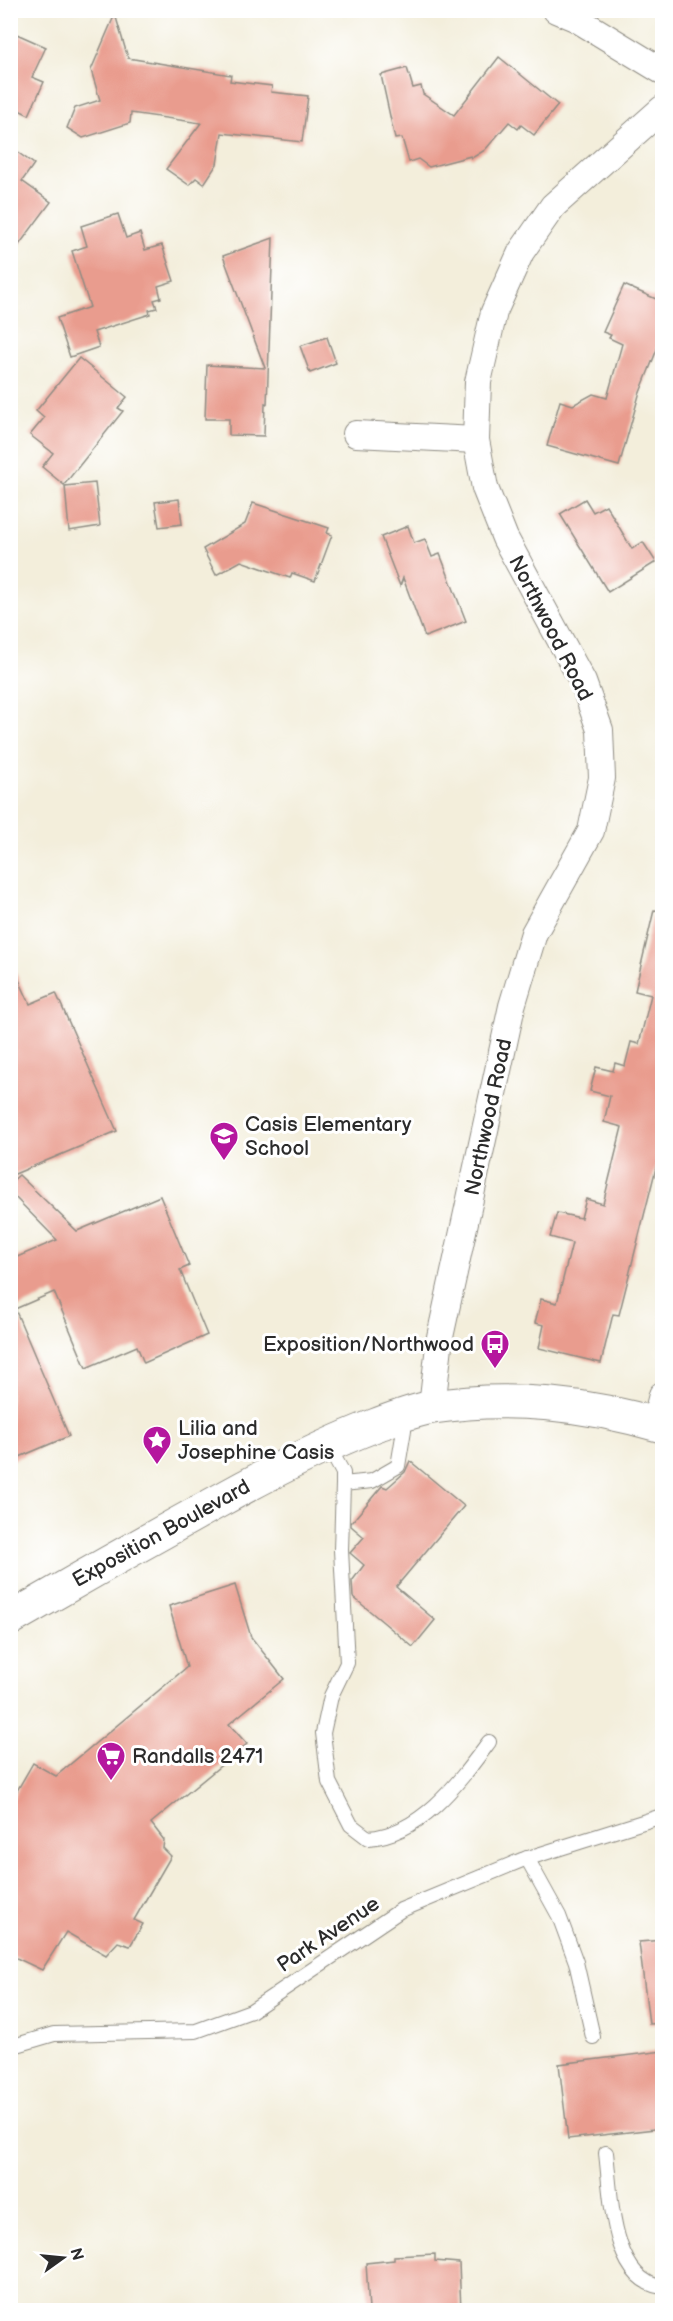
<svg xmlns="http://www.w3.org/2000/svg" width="673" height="2321" viewBox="0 0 673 2321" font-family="'Balsamiq Sans',sans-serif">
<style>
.building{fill:#e99c8e}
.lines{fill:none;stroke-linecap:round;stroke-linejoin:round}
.lane-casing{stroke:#8f8c83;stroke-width:16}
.street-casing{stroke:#8f8c83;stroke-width:28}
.secondary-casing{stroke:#8f8c83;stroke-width:35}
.lane{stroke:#fff;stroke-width:14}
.street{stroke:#fff;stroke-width:26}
.secondary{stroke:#fff;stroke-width:33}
.labels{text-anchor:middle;stroke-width:6;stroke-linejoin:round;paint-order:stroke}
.street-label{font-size:21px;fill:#2b2b2b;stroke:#fff}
.poi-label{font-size:21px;fill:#2b2b2b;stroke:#fff;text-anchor:start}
</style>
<rect width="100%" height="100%" fill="#fff"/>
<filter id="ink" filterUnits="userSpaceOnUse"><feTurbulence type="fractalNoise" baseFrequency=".0167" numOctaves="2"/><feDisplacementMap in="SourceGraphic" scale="12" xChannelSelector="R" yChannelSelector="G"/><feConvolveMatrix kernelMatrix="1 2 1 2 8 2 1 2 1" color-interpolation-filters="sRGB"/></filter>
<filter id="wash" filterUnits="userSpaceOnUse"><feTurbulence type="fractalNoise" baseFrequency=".008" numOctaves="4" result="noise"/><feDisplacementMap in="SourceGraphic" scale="24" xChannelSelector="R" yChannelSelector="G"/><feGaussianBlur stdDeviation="1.35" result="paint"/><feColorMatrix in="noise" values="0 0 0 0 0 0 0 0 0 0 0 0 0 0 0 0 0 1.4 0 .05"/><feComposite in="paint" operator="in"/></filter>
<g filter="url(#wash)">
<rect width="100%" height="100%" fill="#f3eedb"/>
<g id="blocks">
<g class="building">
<path d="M115,14l13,44 103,17 -1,6 42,5 -1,6 37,4 -6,46 -80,-9 -5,31 -13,20 -8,-6 -7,7 -23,-16 35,-46 -70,-10 -1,10 -47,15 -16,-10 8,-20 25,-8 -9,-30z"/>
<path d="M10,31l36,16 -14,30 12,5 -15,33 -12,-6 -7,15z"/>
<path d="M499,57l59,48 -24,30 -13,-10 -3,4 -9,-7 -24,28 -13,8 -1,-2 -42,11 -11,-8 -9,3 -7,-24 -7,1 -14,-64 26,-7 6,20 8,-2 2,8 31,21z"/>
<path d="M10,147l24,17 -12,17 29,21 -41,55z"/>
<path d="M118,214l8,24 14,-5 5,17 17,-5 12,36 -16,5 3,12 -7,2 3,8 -8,2 1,4 -56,18 5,15 -29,10 -13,-39 33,-11 -18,-56 15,-5 -6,-20z"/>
<path d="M273,238l-6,166 -2,-1 -1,33 -35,-1v-16h-24l2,-54 58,3 -42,-112z"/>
<path d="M624,285l39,17v32l-24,61 -20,71 -72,-20 13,-45 13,4 20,-11 14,4 15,-54 -13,-6 2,-3 -8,-3z"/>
<path d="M327,337l9,26 -26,10 -10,-27z"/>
<path d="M79,358l48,39 -9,11 5,3 -59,74 -22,-18 11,-14 -23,-18 14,-17 -8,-7z"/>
<path d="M95,483l5,43 -31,5 -4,-45z"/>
<path d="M179,499l3,25 -23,3 -4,-25z"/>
<path d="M585,499l8,13 13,-7 26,44 11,-7 13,20 -48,30 -48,-78z"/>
<path d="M253,503l76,25 -2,5 5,2 -17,46 -23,-8 -2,5 -49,-17 -25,14 -13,-26 42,-25z"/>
<path d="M408,526l6,17 11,-4 7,18 8,-3 26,67 -41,16 -22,-59 -3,8 -19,-49z"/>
<path d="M654,910l9,1v229l-44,175 -6,-1 -12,49 -62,-15 5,-23 -9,-2 6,-24 16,4 15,-60 -22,-6 7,-24 24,5 5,-19 17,5 19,-77 -18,-5 6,-26 -20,-5 6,-24 17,4 2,-8 10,3 6,-24 8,2 12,-49 -16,-4z"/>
<path d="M10,960l20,44 26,-11 61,138 -107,45z"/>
<path d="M19,1175l58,56 83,-35 29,70 -9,4 27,65 -63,28 -7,-17 -51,22 -32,-76 -39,17 54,127 -59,25v-201l47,-20 -47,-48v-9z"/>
<path d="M410,1461l54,45 -68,81 39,33 -22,27 -60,-50 -1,-16 12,-16 -14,-12 14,-16 -13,-11v-3l31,-37 5,2 18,-16z"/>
<path d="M235,1585l16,52 33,42 -55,45 18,20 -96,79 13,17 -1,8 8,8 -37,64 9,4 -13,22 -12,-4 -12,13 -40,-23 -24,38 -32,-15v-152l23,-40 23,13 131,-109 -18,-61z"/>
<path d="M663,1940v83l-14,1 -10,-82z"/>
<path d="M663,2051v77l-95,11 -9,-75z"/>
<path d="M435,2254v7l24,2 2,47h-92l-3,-47 28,-3v-4z"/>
</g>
</g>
</g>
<g filter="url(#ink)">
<use href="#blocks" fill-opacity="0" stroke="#8f8c83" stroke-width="1.5"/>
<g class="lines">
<g class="lane-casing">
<g id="lane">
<path d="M400,1416l4,14 -6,36 -26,15 -29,3 -2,66 6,113 -16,33 -8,37 6,49 22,43 17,13c53,-3 91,-56 121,-96"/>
<path d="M327,1444l16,29v11"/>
<path d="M527,1858l32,58 17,46 17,75"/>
<path d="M10,2047l44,-13 142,-3 55,-20 150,-101 121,-50 140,-44"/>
<path d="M606,2153c5,39 5,128 56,134"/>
</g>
</g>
<g class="street-casing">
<g id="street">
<path d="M556,10l19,8 87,53"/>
<path d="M356,434l120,6"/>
<path d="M432,1407l8,-70 72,-331 22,-73 57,-102 11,-53 -2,-48 -17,-48 -78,-144 -20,-50 -9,-48 2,-58 16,-70 27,-60 32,-46 109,-97"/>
<path d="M655,1423l7,-28"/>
</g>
</g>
<g class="secondary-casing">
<path id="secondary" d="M10,1619c69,-40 138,-79 207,-117 52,-29 104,-56 159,-77 19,-7 38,-15 57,-18 76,-12 156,-3 229,19"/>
</g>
<use href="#lane" class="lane"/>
<use href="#street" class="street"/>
<use href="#secondary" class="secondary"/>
</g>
</g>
<defs>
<g id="school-pin" transform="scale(1.5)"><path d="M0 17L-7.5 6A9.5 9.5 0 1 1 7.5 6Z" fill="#b5179e" stroke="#fff"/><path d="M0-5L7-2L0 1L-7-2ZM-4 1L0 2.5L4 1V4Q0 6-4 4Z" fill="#fff"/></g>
<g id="bus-pin" transform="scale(1.5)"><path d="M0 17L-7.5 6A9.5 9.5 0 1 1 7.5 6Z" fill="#b5179e" stroke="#fff"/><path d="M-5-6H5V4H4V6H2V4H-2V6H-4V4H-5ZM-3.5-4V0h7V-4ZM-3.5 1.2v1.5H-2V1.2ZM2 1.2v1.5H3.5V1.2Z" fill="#fff"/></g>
<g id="sight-pin" transform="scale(1.5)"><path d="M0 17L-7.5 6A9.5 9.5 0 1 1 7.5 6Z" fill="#b5179e" stroke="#fff"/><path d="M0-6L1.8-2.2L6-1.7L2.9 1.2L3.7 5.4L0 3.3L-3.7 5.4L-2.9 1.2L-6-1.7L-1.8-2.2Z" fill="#fff"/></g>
<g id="supermarket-pin" transform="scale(1.5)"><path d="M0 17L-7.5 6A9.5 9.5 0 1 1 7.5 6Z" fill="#b5179e" stroke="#fff"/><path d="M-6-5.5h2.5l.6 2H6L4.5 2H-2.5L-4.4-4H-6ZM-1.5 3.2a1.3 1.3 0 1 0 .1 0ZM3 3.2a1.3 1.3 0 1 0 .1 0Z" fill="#fff"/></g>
</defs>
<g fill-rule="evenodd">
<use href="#school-pin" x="224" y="1136"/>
<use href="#bus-pin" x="495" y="1344"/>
<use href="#sight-pin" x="157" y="1440"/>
<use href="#supermarket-pin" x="111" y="1756"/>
</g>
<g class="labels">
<g class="street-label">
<text transform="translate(551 628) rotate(63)" y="7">Northwood Road</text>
<text transform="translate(488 1117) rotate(-78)" y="7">Northwood Road</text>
<text transform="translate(161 1533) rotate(-29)" y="7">Exposition Boulevard</text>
<text transform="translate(328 1934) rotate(-34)" y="7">Park Avenue</text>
</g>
<g class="poi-label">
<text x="245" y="1131">Casis Elementary<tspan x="245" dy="24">School</tspan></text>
<text x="474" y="1351" text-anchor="end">Exposition/Northwood</text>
<text x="178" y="1435">Lilia and<tspan x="178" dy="24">Josephine Casis</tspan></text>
<text x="132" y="1763">Randalls 2471</text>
</g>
</g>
<rect width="673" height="2321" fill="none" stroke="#fff" stroke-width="36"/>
<g transform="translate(63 2258) rotate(75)" stroke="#ffffff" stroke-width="4.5" paint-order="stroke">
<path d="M0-4.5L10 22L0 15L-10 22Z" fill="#2b2b2b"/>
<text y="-9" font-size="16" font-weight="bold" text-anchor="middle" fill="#2b2b2b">N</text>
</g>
</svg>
